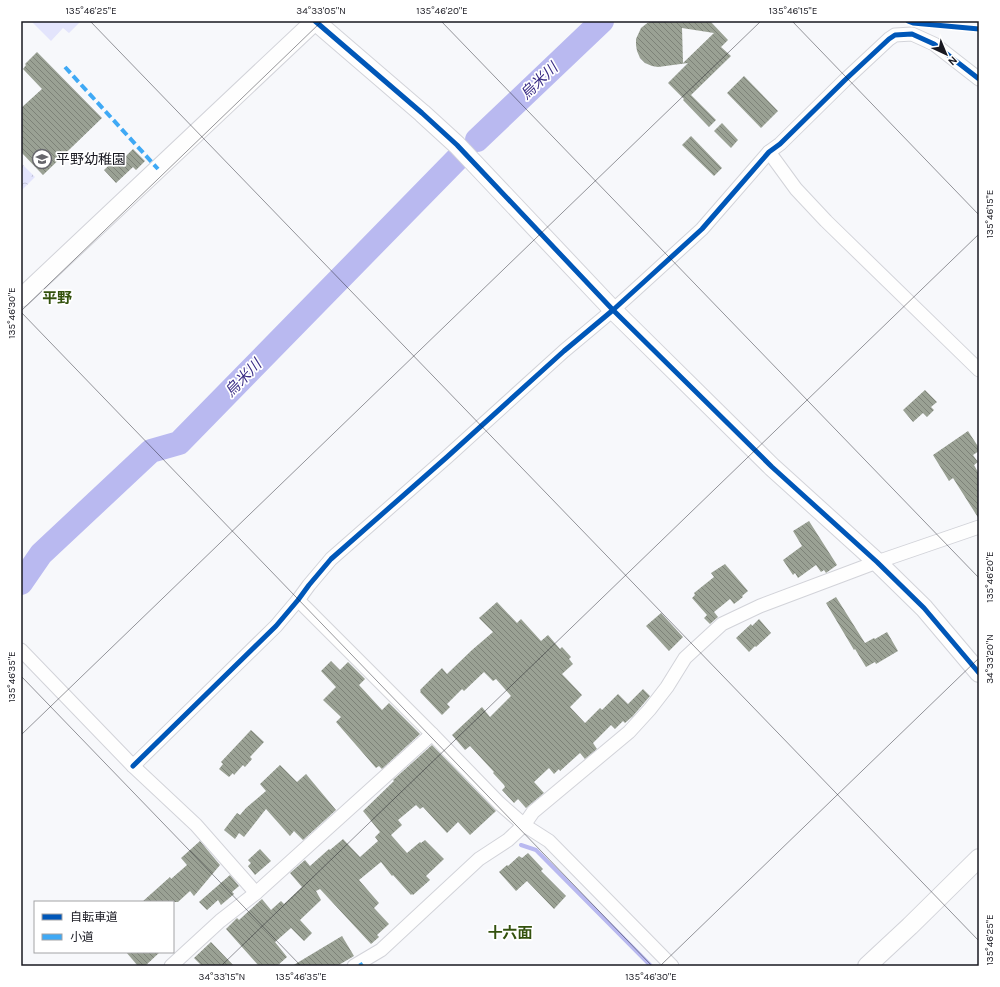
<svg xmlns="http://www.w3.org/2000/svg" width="1000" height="987" viewBox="0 0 1000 987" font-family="Karla,'Noto Sans JP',sans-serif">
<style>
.grass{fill:#e3e4fc}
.park{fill:url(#park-crowns)}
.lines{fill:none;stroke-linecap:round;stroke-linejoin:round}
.stream{stroke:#b9b9f0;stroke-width:4}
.river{stroke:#b9b9f0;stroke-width:24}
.building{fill:url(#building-back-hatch);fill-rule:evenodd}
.street-casing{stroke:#d2d3d9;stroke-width:15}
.secondary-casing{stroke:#d2d3d9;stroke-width:20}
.street{stroke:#fefefe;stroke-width:13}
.secondary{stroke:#fefefe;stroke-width:18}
.quiet{stroke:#3fa9f5;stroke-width:4;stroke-dasharray:8 4;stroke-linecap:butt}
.cycleway-casing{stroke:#fff;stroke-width:8}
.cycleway{stroke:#0057b8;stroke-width:5}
.ticks{fill:none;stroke:#191921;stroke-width:1;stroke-opacity:0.45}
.labels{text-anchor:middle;stroke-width:3.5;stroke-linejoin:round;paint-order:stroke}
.poi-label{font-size:14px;fill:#191921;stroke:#fff;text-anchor:start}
.water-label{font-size:15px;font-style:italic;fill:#392c85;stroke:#fff}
.neighbourhood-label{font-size:15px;font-weight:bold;fill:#34520e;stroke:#fff}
.neatline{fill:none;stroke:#191921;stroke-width:1.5}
.ticks-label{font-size:10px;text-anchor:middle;fill:#191921}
</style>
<defs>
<pattern id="park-crowns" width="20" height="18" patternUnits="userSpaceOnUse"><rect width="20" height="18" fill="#e3e4fc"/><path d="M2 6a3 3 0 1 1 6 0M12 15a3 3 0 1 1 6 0" fill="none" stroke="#c2c3d8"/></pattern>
<pattern id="building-back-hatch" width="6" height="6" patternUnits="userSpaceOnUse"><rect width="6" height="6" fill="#9aa194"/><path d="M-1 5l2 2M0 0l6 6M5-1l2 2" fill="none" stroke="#7d8278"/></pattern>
</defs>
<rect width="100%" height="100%" fill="#f7f8fb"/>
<path class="grass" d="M31,21h50l-12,12 -6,-5 -12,13z"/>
<path class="park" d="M21,163l14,14 -14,14z"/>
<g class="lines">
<path class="stream" d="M521,845l15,5 115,116"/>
<g class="river">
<path d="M477,140l125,-119"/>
<path d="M21,583l20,-29 110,-103 28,-8 278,-284"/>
</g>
</g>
<g class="building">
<path d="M651,21h59l18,19 -7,7 10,9 -40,39 25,25 -7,7 -26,-27 1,-1 -16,-16 20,-20 -30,4 -6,-1 -7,-3 -5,-5 -3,-7 -1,-6v-6l5,-11 5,-4zM682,28l32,5 -31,30z"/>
<path d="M37,52l65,66 -59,57 -22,-23v-44l21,-19 -19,-20 3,-4 -1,-1z"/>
<path d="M744,76l34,35 -17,17 -34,-35z"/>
<path d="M722,123l16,17 -7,8 -17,-17z"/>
<path d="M691,136l31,32 -8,8 -32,-31z"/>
<path d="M133,149l12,12 -9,9 -3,-3 -17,16 -12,-13 18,-17 3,4z"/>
<path d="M925,390l12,12 -6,5 3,3 -7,7 -4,-4 -10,9 -10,-12z"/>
<path d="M968,431l11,17v3l-6,4 5,7 -4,3 5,9v45l-26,-41 -4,3 -16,-26z"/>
<path d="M809,521l28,44 -11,8 -2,-3 -3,2 -5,-7 -18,13 -3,-5 -2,2 -10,-15 19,-14 -9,-15z"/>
<path d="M725,564l23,27 -6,5 1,1 -9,7 -4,-5 -16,13 4,5 -8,7 -6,-6 3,-3 -15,-17 3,-3 -1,-2 20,-16 -3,-4z"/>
<path d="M836,597l29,46 9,-5 1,1 12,-7 11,19 -22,13 -1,-2 -9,5 -11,-18 -1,1 -28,-47z"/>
<path d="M497,602l20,21 4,-4 20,22 7,-6 12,14 2,-2 9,10 -2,2 4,5 -11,10 20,21 -12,12 15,16 15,-15 2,2 16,-16 10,10 15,-15 7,7 -17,20 -8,7 -2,-2 -8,8 -4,-4 -18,18 4,6 -12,10 -5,-6 -20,18 -1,-2 -5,5 -5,-6 -15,14 10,11 -18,15 -8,-9 -4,4 -12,-13 3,-3 -1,-2 -11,-12 1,-1 -24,-26 -5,4 -13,-15 30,-28 8,10 21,-21 -15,-17 -3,2 -9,-9 -20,19 -2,-2 -15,15 3,3 -8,8 -22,-23 1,-1 -1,-1 22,-22 5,6 25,-24 21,-18 -14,-14z"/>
<path d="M661,613l22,24 -14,14 -23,-25z"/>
<path d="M759,619l12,14 -15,14 -1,-1 -6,6 -13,-14 15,-14 1,2z"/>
<path d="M331,661l9,9 8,-8 17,17 -6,6 23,25 7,-7 31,31 -38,35 -3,-3 -3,2 -40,-46 5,-5 -18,-17 13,-13 -15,-16z"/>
<path d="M251,730l13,12 -14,15 2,2 -7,8 -2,-2 -9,10 -1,-2 -4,4 -10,-8 4,-5 -2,-2z"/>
<path d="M432,745l64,66 -26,24 -12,-13 -11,11 -24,-26 -3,2 -4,-4 -18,15 4,5 -11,10 16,18 13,-11 1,1 4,-3 19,19 -18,17 4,4 -17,15 -1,-1 -1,1 -18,-20 -1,1 -11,-14 -22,18 20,23 -5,5 15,16 -12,11 2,2 -8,7 -51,-55 -4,2 5,9 -21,20 12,13 -8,8 -13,-13 -16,14 12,15 -10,9h-18l-33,-37 11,-11 2,2 23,-21 9,11 10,-9 3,3 18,-17 -12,-14 15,-13 5,6 19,-17 1,1 13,-11 17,18 18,-16 -3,-4 5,-5 -17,-21 31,-30 -1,-1z"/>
<path d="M280,765l17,17 9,-8 30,36 -33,30 -9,-9 -4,5 -24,-27 -22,28 -5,-4 -4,6 -11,-9 13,-17 3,2 6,-7 20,-17 -6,-7z"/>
<path d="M200,841l20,24 -26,31 -4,-5 -12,11h-36l28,-25 1,2 16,-14 -6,-7z"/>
<path d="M260,849l11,12 -16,14 -7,-9 3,-3 -3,-3z"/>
<path d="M528,853l15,16 -2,2 25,25 -12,13 -27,-28 -11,10 -17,-19 8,-7 1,1 11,-10 3,2z"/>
<path d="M230,875l9,11 -7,6 2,2 -13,11 -3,-5 -11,10 -8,-8z"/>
<path d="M342,936l12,20 -17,10h-45z"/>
<path d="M211,942l23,24h-32l-8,-8z"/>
<path d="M126,952h34l-15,14h-7z"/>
</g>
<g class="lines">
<g class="street-casing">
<g id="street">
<path d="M769,152l27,37 30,32 153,149"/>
<path d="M298,600l134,134 67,69 25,22 25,16 123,125"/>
<path d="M21,650l112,116 63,59 60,68"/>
<path d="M133,766l143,-140 22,-26 11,-15 22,-26 116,-102 117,-106 49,-41 32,-29 57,-52 67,-77 11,-8 65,-64 44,-41 6,-4 17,-1 22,10 45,35"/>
<path d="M171,966l49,-45 36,-28 176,-159"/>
<path d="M354,966l27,-16 98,-91 29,-19 16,-15 9,-13 96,-80 21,-23 17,-22 18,-29 37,-34 38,-18 117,-44 102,-35"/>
</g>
</g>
<g class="secondary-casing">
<g id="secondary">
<path d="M315,21l107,92 35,32 156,165 159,157 105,95 47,46 55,65"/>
<path d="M21,298l294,-277"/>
<path d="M867,966l43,-40 69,-68"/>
</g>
</g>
<use href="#street" class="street"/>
<use href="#secondary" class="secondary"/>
<g class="quiet">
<path d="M65,67l93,102"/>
<path d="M360,963l2,3"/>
</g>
<g class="cycleway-casing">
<g id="cycleway">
<path d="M315,21l107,92 35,32 156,165 159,157 105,95 47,46 55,65"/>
<path d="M908,21l5,2 66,6"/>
<path d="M133,766l143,-140 22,-26 11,-15 22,-26 116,-102 117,-106 49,-41 32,-29 57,-52 67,-77 11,-8 65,-64 44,-41 6,-4 17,-1 22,10 45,35"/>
</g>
</g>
<use href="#cycleway" class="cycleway"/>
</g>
<path class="ticks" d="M90,21l889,920M441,21l538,557M792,21l187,194M21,311l301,-290M21,312l631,654M21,676l280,290M21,735l740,-714M221,966l758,-732M660,966l319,-308"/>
<defs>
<g id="school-ring" transform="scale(1)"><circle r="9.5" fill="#fff" stroke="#67676d" stroke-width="1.5"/><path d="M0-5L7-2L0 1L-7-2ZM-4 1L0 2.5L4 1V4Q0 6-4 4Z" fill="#67676d"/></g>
</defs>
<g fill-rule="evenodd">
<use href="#school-ring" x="42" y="159"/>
</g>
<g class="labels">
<g class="poi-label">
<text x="56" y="164">平野幼稚園</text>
</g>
<g class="water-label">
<text transform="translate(539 81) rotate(-44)" y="5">烏米川</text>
<text transform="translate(243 378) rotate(-46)" y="5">烏米川</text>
</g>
<g class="neighbourhood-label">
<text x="57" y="303">平野</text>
<text x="510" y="938">十六面</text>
</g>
</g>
<rect width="1000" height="987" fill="none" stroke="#ffffff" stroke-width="44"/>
<rect x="34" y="901" width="140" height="52" fill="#ffffff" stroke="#a3a3a6"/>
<rect x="42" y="914" width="20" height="6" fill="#0057b8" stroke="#a3a3a6"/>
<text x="70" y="921" font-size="12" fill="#191921">自転車道</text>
<rect x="42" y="934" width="20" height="6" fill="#3fa9f5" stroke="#a3a3a6"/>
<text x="70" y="941" font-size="12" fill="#191921">小道</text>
<g transform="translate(946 54) rotate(136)" stroke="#ffffff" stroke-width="3" paint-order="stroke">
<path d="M0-3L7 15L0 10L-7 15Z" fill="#191921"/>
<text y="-6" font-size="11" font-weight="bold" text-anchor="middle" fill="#191921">N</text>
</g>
<rect x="22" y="22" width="956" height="943" class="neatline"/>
<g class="ticks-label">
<text x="91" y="14">135°46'25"E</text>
<text x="321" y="14">34°33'05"N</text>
<text x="442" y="14">135°46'20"E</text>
<text x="793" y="14">135°46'15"E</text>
<text transform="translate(989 214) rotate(-90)" y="4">135°46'15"E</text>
<text transform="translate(11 313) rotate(-90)" y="4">135°46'30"E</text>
<text transform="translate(989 577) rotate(-90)" y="4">135°46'20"E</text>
<text transform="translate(989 659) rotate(-90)" y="4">34°33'20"N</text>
<text transform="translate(11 677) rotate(-90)" y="4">135°46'35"E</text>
<text transform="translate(989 940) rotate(-90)" y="4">135°46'25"E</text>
<text x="222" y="980">34°33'15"N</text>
<text x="301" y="980">135°46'35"E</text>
<text x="651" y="980">135°46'30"E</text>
</g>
</svg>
